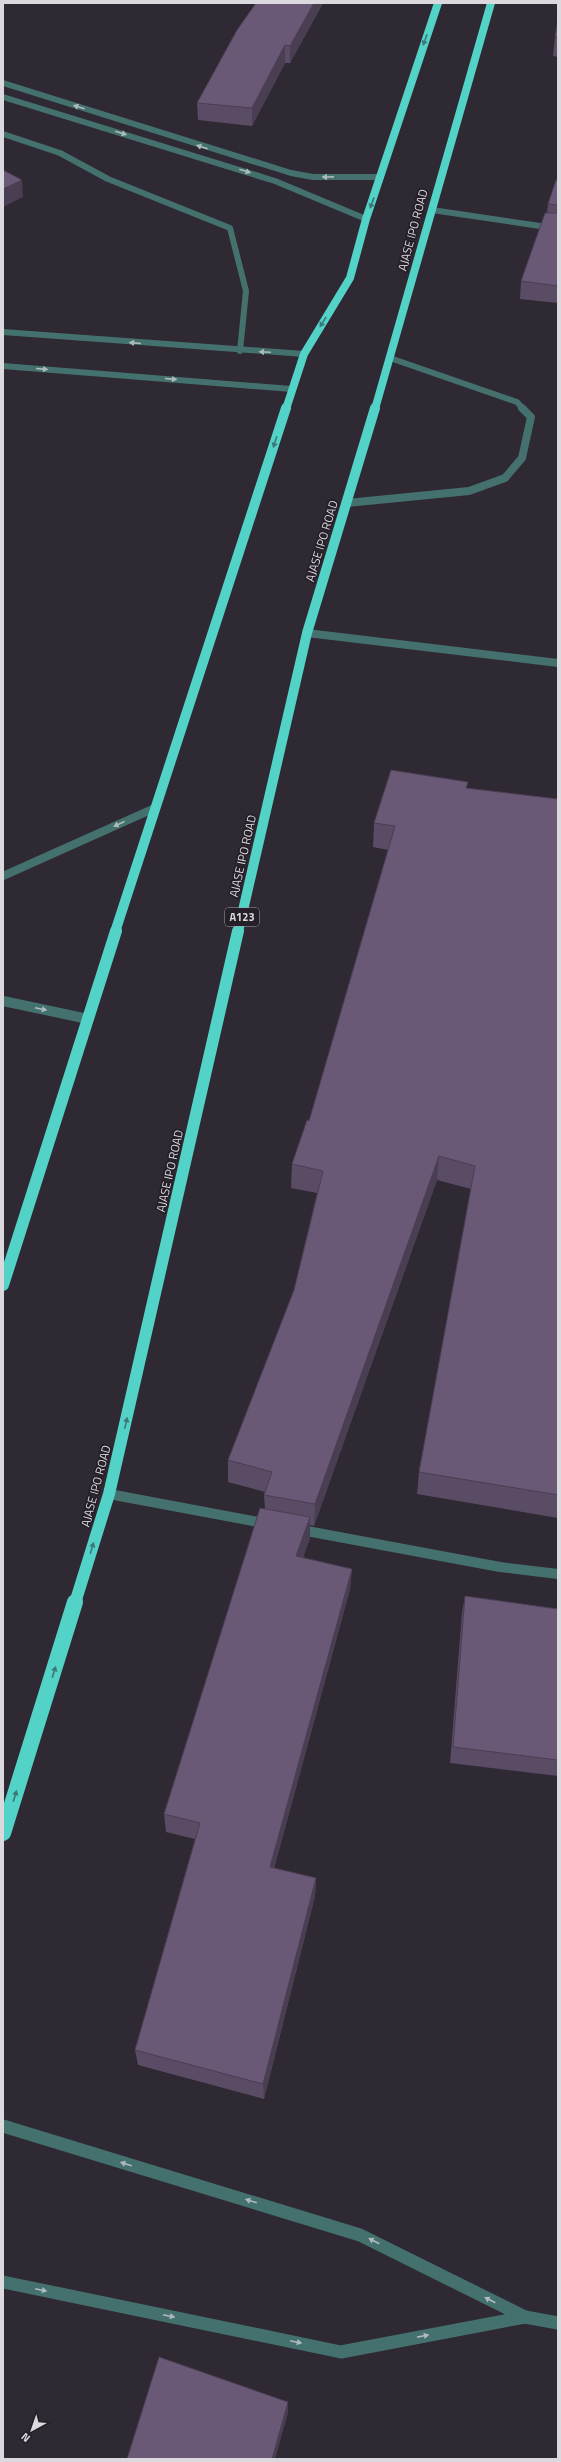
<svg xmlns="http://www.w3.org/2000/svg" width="561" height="2462" viewBox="0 0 561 2462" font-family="'Titillium Web',sans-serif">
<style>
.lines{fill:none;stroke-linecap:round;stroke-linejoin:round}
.minor-far3{stroke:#44716d;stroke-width:6}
.minor-far2{stroke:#44716d;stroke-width:8}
.minor-far1{stroke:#44716d;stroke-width:10}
.minor{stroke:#44716d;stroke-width:13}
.highway-far3{stroke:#53d2c7;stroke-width:8}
.highway-far2{stroke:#53d2c7;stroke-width:10}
.highway-far1{stroke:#53d2c7;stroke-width:12}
.highway{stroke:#53d2c7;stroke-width:16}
.wall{fill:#5b4c66}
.shaded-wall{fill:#4a3e53}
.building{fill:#6a5877;stroke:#4a3e53}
.oneway{fill:#3c7878}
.oneway2{fill:#aebabc}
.labels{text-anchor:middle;stroke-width:3.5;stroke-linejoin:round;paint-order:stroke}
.shield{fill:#241f28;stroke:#a5a1a7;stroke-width:1}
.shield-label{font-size:11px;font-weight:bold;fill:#dcd9de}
.street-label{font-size:12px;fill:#dcd9de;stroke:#241f28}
</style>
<rect width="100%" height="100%" fill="#2e2932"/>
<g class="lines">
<g class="minor-far3">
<path d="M3,83l288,90 22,4h68"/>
<path d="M3,97l272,84 91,38"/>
<path d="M3,134l57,19 48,26 122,49 16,63 -6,60"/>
<path d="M432,210l108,16h18"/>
<path d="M3,332l301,22"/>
<path d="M390,358l127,44 6,7"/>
<path d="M3,366l289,23"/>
</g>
<g class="minor-far2">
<path d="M347,503l122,-12 36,-13 17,-20 9,-41 -9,-9"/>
<path d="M307,633l251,30"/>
<path d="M3,876l152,-68"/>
</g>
<g class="minor-far1">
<path d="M3,1001l85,18"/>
<path d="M109,1494l160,30"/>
<path d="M296,1529l204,38 58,7"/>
</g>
<g class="minor">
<path d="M3,2126l357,109 165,82 33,6"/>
<path d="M3,2282l338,70 184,-35"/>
</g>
<g class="highway-far3">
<path d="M286,409l18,-55 46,-76 16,-59 72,-216"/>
<path d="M375,409l116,-406"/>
</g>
<g class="highway-far2">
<path d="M115,932l171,-524"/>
<path d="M238,932l69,-299 68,-225"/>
</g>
<g class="highway-far1">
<path d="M3,1285l113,-354"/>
<path d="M75,1603l34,-109 129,-563"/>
</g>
<path class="highway" d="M3,1833l72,-231"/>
</g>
<g class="wall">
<path d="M256,3h67l-33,60h-5l-33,63 -54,-6 -1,-17z"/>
<path d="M558,19v38l-5,-1 2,-19z"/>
<path d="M558,180v123l-38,-4 1,-18 26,-68 1,-9z"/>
<path d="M467,788l91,11v719l-141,-24 2,-22 52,-283 -34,-9 -123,346 -4,-1v13l-7,20 49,11 -2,20 -76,279 42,10 -1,18 -51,203 -126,-34 -3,-15 60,-211 -29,-7 -2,-18 101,-305 -1,-14 1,-3 -37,-10v-22l66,-170 23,-97 -26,-5 1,-24 17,-43 79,-271 -15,-3 1,-24z"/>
<path d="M465,1596l93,13v167l-108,-13 12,-150z"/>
</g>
<g class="shaded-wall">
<path d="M314,3h9l-33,60v-17z"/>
<path d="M285,45v18l-33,63v-18z"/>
<path d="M22,180l1,17 -20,10v-18z"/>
<path d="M439,1156l-2,24 -123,346 1,-22z"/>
<path d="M310,1517v21l-14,38v-20z"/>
<path d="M352,1569l-2,20 -80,295v-17z"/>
<path d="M316,1878l-1,18 -51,203 -1,-15z"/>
<path d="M288,2402v11l-13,46h-3z"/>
</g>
<g class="building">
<path d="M256,3h58l-24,43 -5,-1 -33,63 -55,-5 40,-73z"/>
<path d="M558,19v18h-3z"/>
<path d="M3,170l19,10 -19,9z"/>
<path d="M556,180h2v25l-10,-1z"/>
<path d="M545,213h13v73l-37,-5z"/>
<path d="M391,770l77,12 -2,6 92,11v696l-139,-23 56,-306 -36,-10 -124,348 -51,-9 8,-23 -44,-12 66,-170 29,-119 -31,-7 15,-44 2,1 86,-295 -21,-3z"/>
<path d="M260,1508l50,9 -14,39 56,13 -82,298 46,11 -53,206 -128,-34 65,-227 -36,-9z"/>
<path d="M465,1596l93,13v151l-105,-13z"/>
<path d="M159,2357l129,45 -16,57h-145z"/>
</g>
<defs><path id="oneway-solid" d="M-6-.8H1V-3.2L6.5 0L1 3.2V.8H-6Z"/></defs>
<g class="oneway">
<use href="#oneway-solid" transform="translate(425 40) rotate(110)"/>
<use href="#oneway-solid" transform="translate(372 203) rotate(110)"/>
<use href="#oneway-solid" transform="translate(323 322) rotate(122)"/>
<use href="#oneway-solid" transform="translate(275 442) rotate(108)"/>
<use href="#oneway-solid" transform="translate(126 1423) rotate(-77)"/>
<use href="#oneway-solid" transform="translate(92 1548) rotate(-73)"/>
<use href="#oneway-solid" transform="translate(54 1672) rotate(-73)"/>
<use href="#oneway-solid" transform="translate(15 1796) rotate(-73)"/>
</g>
<g class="oneway2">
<use href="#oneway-solid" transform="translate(79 107) rotate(-162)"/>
<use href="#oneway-solid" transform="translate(121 133) rotate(17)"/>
<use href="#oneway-solid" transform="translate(202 147) rotate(-162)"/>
<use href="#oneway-solid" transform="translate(245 171) rotate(17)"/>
<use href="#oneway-solid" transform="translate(328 177) rotate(179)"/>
<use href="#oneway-solid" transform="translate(135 343) rotate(-175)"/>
<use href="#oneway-solid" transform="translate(265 352) rotate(-178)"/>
<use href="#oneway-solid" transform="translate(42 369) rotate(5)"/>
<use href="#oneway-solid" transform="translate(171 379) rotate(5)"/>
<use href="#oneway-solid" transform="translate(119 824) rotate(156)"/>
<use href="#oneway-solid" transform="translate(41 1009) rotate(12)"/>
<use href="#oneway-solid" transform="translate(126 2164) rotate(-163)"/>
<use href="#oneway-solid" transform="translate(251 2201) rotate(-163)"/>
<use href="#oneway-solid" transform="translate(374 2241) rotate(-153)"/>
<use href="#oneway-solid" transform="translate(41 2290) rotate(12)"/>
<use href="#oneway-solid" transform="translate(490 2300) rotate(-153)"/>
<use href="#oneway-solid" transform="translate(169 2316) rotate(12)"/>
<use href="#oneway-solid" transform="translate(423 2336) rotate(-11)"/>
<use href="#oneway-solid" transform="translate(296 2342) rotate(12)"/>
</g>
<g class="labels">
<rect class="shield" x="225" y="908" width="34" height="18" rx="3"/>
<g class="shield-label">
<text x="242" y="921">A123</text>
</g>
<g class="street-label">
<text transform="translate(413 230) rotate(-75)" y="4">AJASE IPO ROAD</text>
<text transform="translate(322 541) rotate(-73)" y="4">AJASE IPO ROAD</text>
<text transform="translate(243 856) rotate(-77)" y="4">AJASE IPO ROAD</text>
<text transform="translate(170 1171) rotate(-77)" y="4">AJASE IPO ROAD</text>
<text transform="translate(96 1486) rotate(-75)" y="4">AJASE IPO ROAD</text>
</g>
</g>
<rect width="561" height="2462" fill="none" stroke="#dcd9de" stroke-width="8"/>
<g transform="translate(32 2430) rotate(220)" stroke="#241f28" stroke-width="3" paint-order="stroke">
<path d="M0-3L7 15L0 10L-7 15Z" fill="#dcd9de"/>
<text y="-6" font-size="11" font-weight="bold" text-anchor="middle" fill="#dcd9de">N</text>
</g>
</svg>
